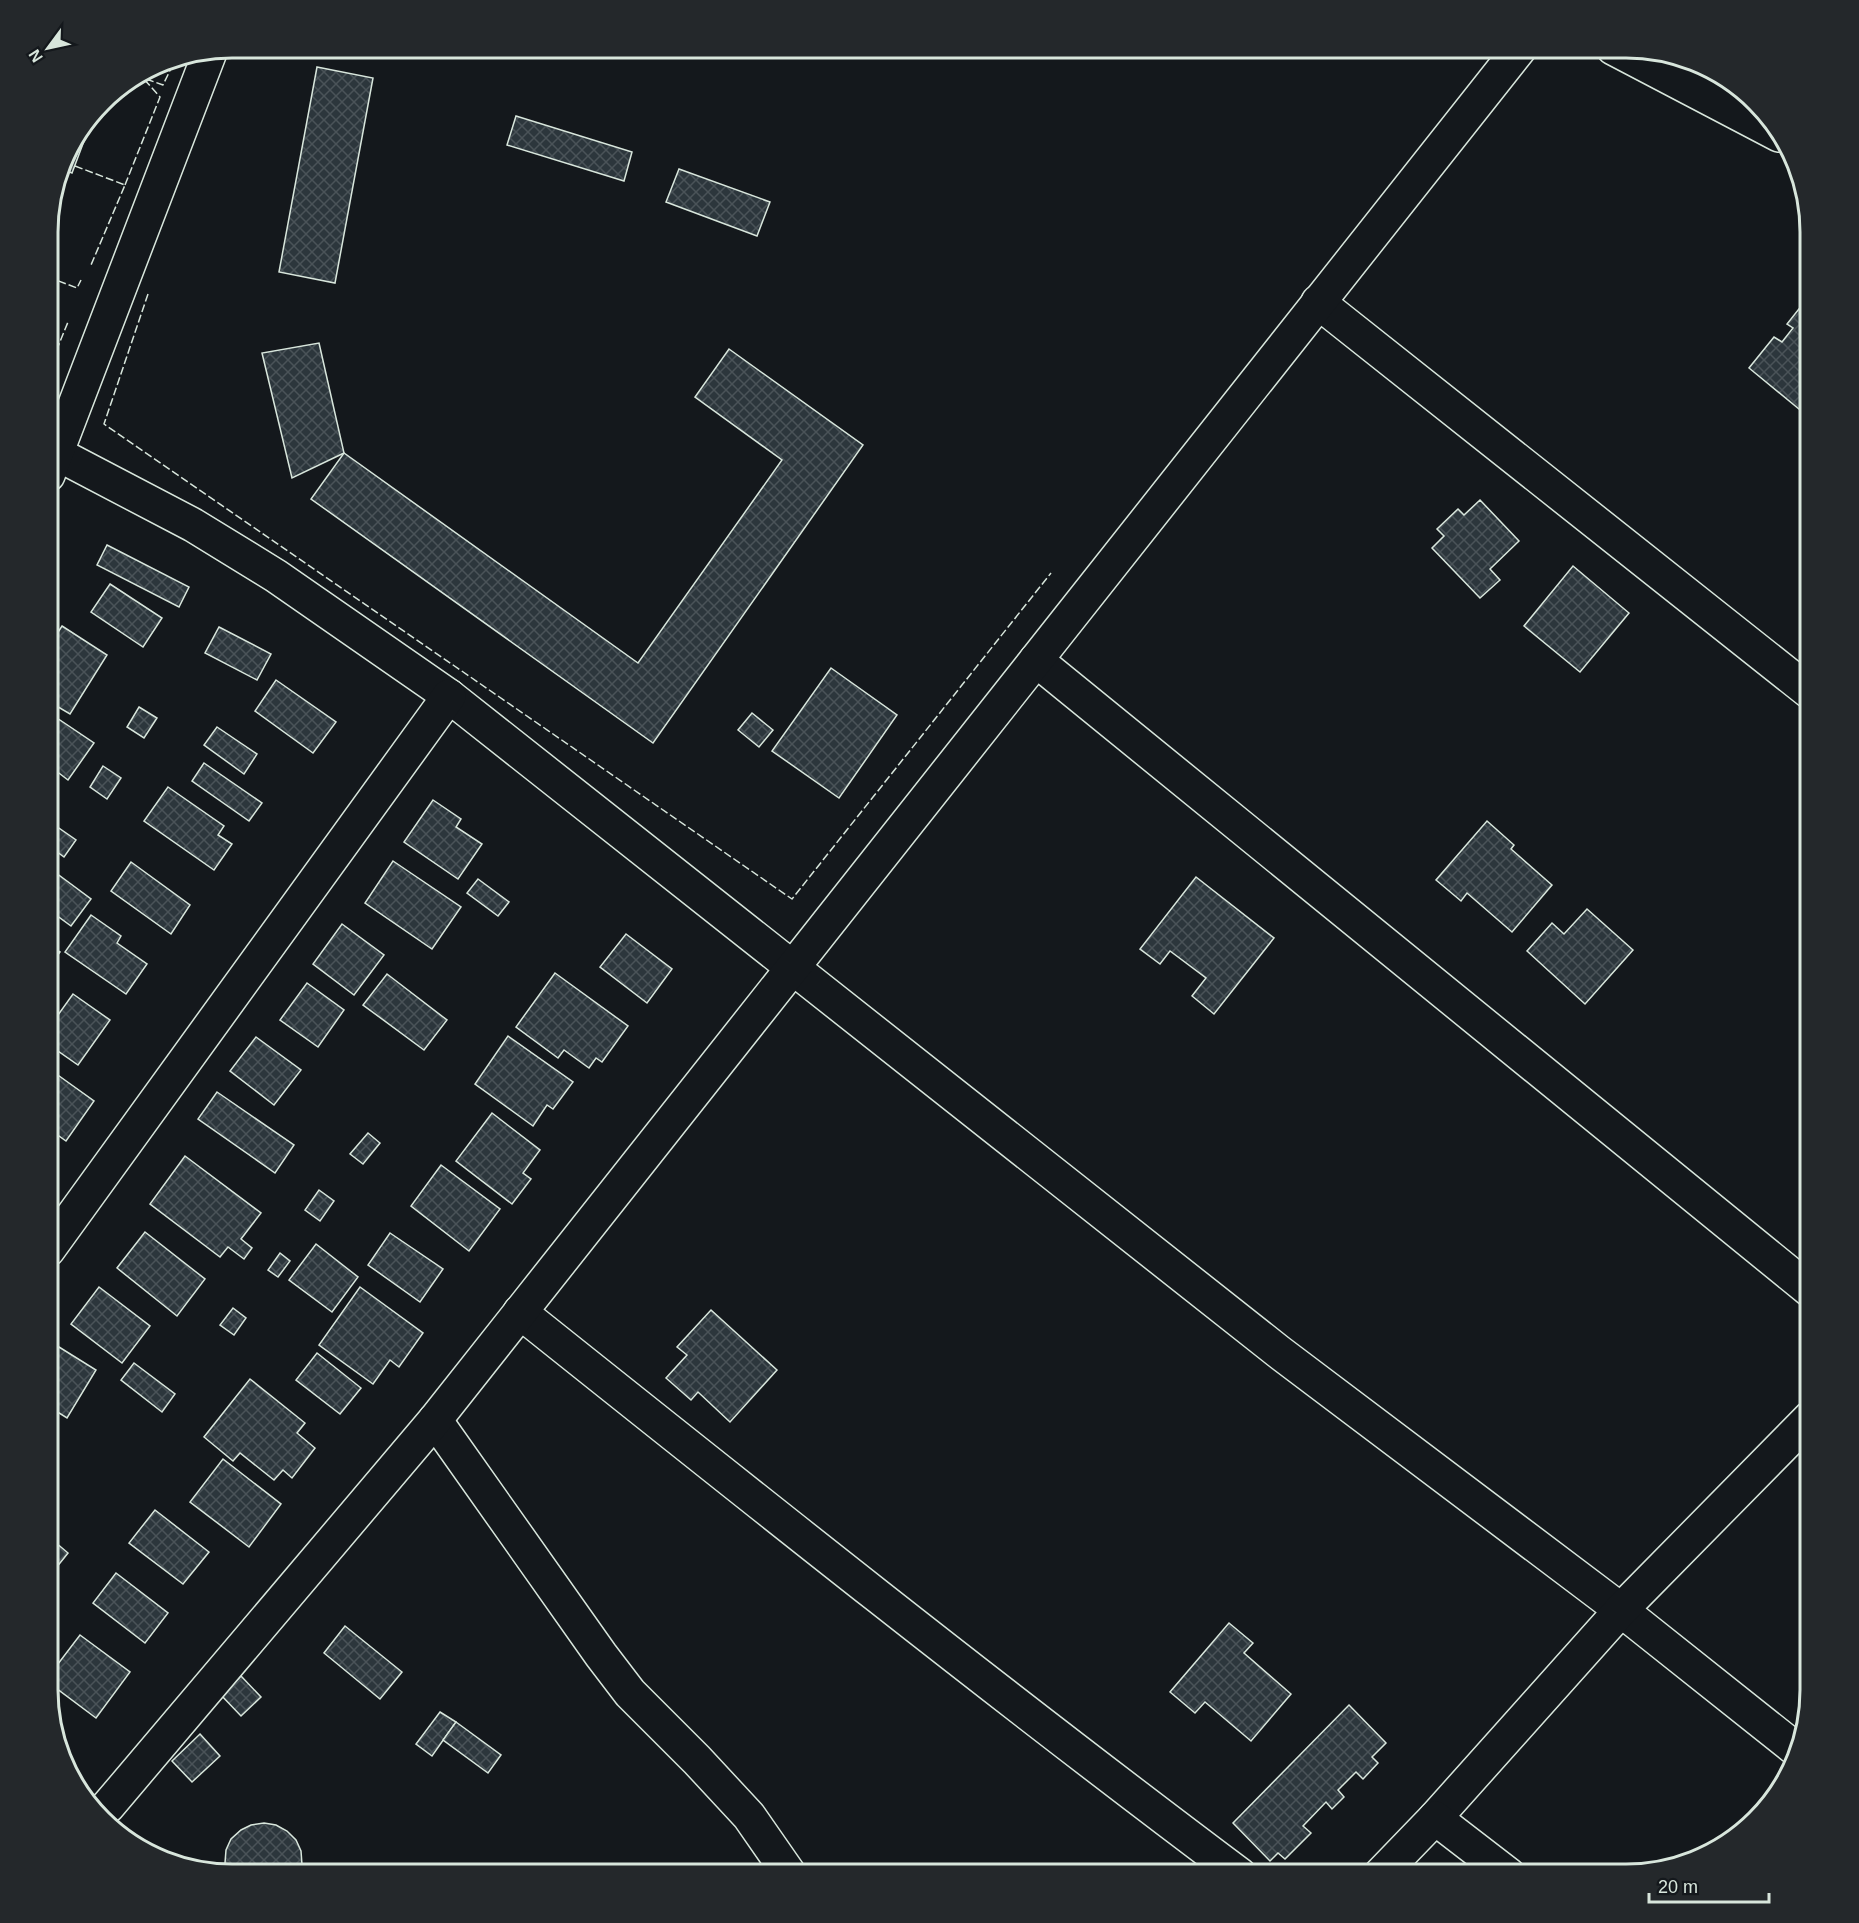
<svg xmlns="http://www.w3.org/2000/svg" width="1859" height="1923" viewBox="0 0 1859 1923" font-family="Helvetica,sans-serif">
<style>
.building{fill:url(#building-cross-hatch);stroke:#d8e6dc;stroke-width:1.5}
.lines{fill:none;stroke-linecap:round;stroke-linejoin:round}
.minor-casing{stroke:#d8e6dc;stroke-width:36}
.minor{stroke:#14181c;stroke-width:33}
.fence{stroke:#d8e6dc;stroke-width:1.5;stroke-dasharray:8 3;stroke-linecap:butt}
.rim{fill:none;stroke:#d8e6dc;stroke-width:3}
</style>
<defs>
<pattern id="building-cross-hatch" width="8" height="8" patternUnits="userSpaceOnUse" patternTransform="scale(1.5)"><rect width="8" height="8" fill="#2c363c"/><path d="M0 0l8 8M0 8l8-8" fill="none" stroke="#4a5358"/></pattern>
</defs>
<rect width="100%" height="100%" fill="#14181c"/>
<g class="building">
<path d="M317,67l56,11 -38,205 -56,-11z"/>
<path d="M516,116l116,36 -8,29 -117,-36z"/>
<path d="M93,117l-21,56 -10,-4 5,-18z"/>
<path d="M679,169l91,33 -13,34 -91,-34z"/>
<path d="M1806,300l5,4v102l-6,8 -56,-46 25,-31 8,5 11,-14 -6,-4z"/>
<path d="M319,343l25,110 -52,25 -30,-125z"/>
<path d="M729,349l134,96 -210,298 -342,-244 33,-46 294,210 144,-203 -87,-63z"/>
<path d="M1480,500l39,41 -29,28 10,11 -20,18 -48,-50 12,-12 -7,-7 21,-20 6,6z"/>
<path d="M107,545l82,42 -10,20 -82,-42z"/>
<path d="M1573,566l56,47 -49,59 -56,-46z"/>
<path d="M110,584l52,34 -19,29 -52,-35z"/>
<path d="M62,626l45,29 -37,59 -22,-13v-64l5,3z"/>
<path d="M219,627l52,27 -14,26 -52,-27z"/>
<path d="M831,668l66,47 -58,83 -67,-47z"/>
<path d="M276,680l60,42 -23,31 -58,-42z"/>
<path d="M139,707l18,11 -13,20 -17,-11z"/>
<path d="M48,712l46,31 -26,37 -17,-13 -3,4z"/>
<path d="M752,713l21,17 -14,17 -21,-17z"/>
<path d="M217,727l40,27 -13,20 -40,-29z"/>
<path d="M204,763l58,40 -13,18 -57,-40z"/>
<path d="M103,766l18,12 -14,21 -17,-12z"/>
<path d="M168,787l56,39 -6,9 14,9 -18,26 -70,-49z"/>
<path d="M433,800l28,19 -5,8 26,17 -24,35 -54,-37z"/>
<path d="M1487,821l27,24 -3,4 41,36 -40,47 -45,-39 -6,8 -25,-21z"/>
<path d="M56,826l20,14 -12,17 -16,-12v-9z"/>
<path d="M393,861l68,46 -29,42 -67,-46z"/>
<path d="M131,862l59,43 -19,29 -60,-43z"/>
<path d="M48,867l43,32 -20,27 -23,-17z"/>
<path d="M1196,877l78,61 -60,76 -22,-18 14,-18 -36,-27 -10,13 -20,-15z"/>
<path d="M478,879l31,23 -11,14 -31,-23z"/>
<path d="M1587,909l46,41 -48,54 -58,-53 25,-28 12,11z"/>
<path d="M91,915l30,21 -4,7 30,21 -21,30 -61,-42z"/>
<path d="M342,924l42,31 -30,40 -41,-31z"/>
<path d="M626,934l46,35 -25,34 -47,-36z"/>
<path d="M48,944l12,8 -12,17z"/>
<path d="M555,973l73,53 -26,36 -6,-4 -7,10 -25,-18 -6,8 -42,-31z"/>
<path d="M387,974l60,46 -23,30 -61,-45z"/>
<path d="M307,983l37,27 -26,37 -38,-27z"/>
<path d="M73,994l37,26 -32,45 -30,-21v-15z"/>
<path d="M508,1036l65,46 -20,27 -6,-4 -14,21 -58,-42z"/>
<path d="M256,1037l45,33 -27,35 -44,-34z"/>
<path d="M48,1068l46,33 -28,40 -18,-13z"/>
<path d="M217,1092l77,53 -19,28 -77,-54z"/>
<path d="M492,1113l48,37 -17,23 8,6 -19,25 -56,-43z"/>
<path d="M368,1133l12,10 -17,21 -13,-10z"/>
<path d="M185,1156l76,57 -20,26 11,9 -8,11 -16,-12 -8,10 -70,-53z"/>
<path d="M441,1165l59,44 -31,42 -58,-45z"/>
<path d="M319,1190l15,11 -14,20 -15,-11z"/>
<path d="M145,1232l60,47 -28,37 -60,-48z"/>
<path d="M390,1233l53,36 -23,33 -52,-37z"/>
<path d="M316,1244l42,33 -26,35 -43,-32z"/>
<path d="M280,1253l10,8 -12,16 -10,-7z"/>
<path d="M99,1287l51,39 -28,37 -51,-39z"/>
<path d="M360,1287l63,46 -24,34 -9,-7 -17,24 -54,-39z"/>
<path d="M233,1308l13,10 -12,17 -14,-10z"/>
<path d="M711,1310l66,60 -47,52 -32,-30 -7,8 -25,-22 21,-23 -10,-8z"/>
<path d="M59,1347l37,23 -29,48 -19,-12v-42z"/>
<path d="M317,1353l44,35 -21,26 -44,-34z"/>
<path d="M134,1363l41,31 -13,18 -41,-32z"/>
<path d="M250,1379l55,44 -8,10 18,15 -23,30 -9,-8 -9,10 -34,-27 -7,8 -29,-24z"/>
<path d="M223,1459l58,45 -32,43 -59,-45z"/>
<path d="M155,1510l54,42 -26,32 -54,-41z"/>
<path d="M55,1542l13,11 -12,15 -8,-6v-12z"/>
<path d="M116,1573l52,40 -23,30 -52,-40z"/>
<path d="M1229,1623l24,20 -9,10 47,41 -40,47 -46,-39 -10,11 -25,-21z"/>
<path d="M345,1626l57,46 -22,27 -56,-46z"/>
<path d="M80,1635l50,37 -34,46 -48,-36v-5z"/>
<path d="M241,1676l20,21 -20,19 -20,-21z"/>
<path d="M1349,1705l37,38 -14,14 6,6 -15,16 -7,-7 -18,18 6,7 -12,12 -6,-7 -23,24 8,7 -26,26 -7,-6 -8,8 -37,-38z"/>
<path d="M440,1712l16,10 -24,34 -16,-12z"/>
<path d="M456,1722l45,33 -13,18 -45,-33z"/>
<path d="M200,1734l20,22 -28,26 -20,-21z"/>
<path d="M264,1823l12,2 11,6 9,9 5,11 1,14 -2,10 -73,-1 -2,-11 1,-13 5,-11 10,-9 10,-5z"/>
</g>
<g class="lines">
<g class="minor-casing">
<g id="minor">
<path d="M1613,48l166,87"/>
<path d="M1318,302l493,391"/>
<path d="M48,449l145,76 83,51 173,120 830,656 342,258 176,140"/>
<path d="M48,475l162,-423"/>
<path d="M1036,660l775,631"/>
<path d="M48,1250l401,-554"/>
<path d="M520,1312c238,190 476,380 720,563"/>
<path d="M435,1420l166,235 29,38 67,67 52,56 41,59"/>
<path d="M97,1815l11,-9 327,-386 1085,-1372"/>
<path d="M1435,1818l186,-208 190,-193"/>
<path d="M1380,1875l55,-57 74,57"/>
</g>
</g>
<use href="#minor" class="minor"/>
<g class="fence">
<path d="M146,79l17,6 12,-25"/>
<path d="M75,166l50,19 -34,80"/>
<path d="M125,185l35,-88 -17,-19 -4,-1"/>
<path d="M48,277l29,11 4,-8"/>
<path d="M148,294l-44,130 688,475 259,-326"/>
<path d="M48,371l20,-49"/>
</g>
</g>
<path d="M0 0H1859V1923H0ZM232 58H1626A174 174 0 0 1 1800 232V1690A174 174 0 0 1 1626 1864H232A174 174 0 0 1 58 1690V232A174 174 0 0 1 232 58Z" fill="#24282b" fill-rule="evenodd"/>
<path class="rim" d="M232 58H1626A174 174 0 0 1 1800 232V1690A174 174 0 0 1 1626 1864H232A174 174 0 0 1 58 1690V232A174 174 0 0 1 232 58Z"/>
<g transform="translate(48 48) rotate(237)" stroke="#14181c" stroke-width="4.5" paint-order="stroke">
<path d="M0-4.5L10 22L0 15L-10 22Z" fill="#d8e6dc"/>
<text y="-9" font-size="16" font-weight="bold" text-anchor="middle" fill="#d8e6dc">N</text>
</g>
<path d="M1649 1893v9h120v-9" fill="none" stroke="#d8e6dc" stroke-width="3"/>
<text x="1658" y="1893" font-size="18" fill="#d8e6dc" stroke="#14181c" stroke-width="4.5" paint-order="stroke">20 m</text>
</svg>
